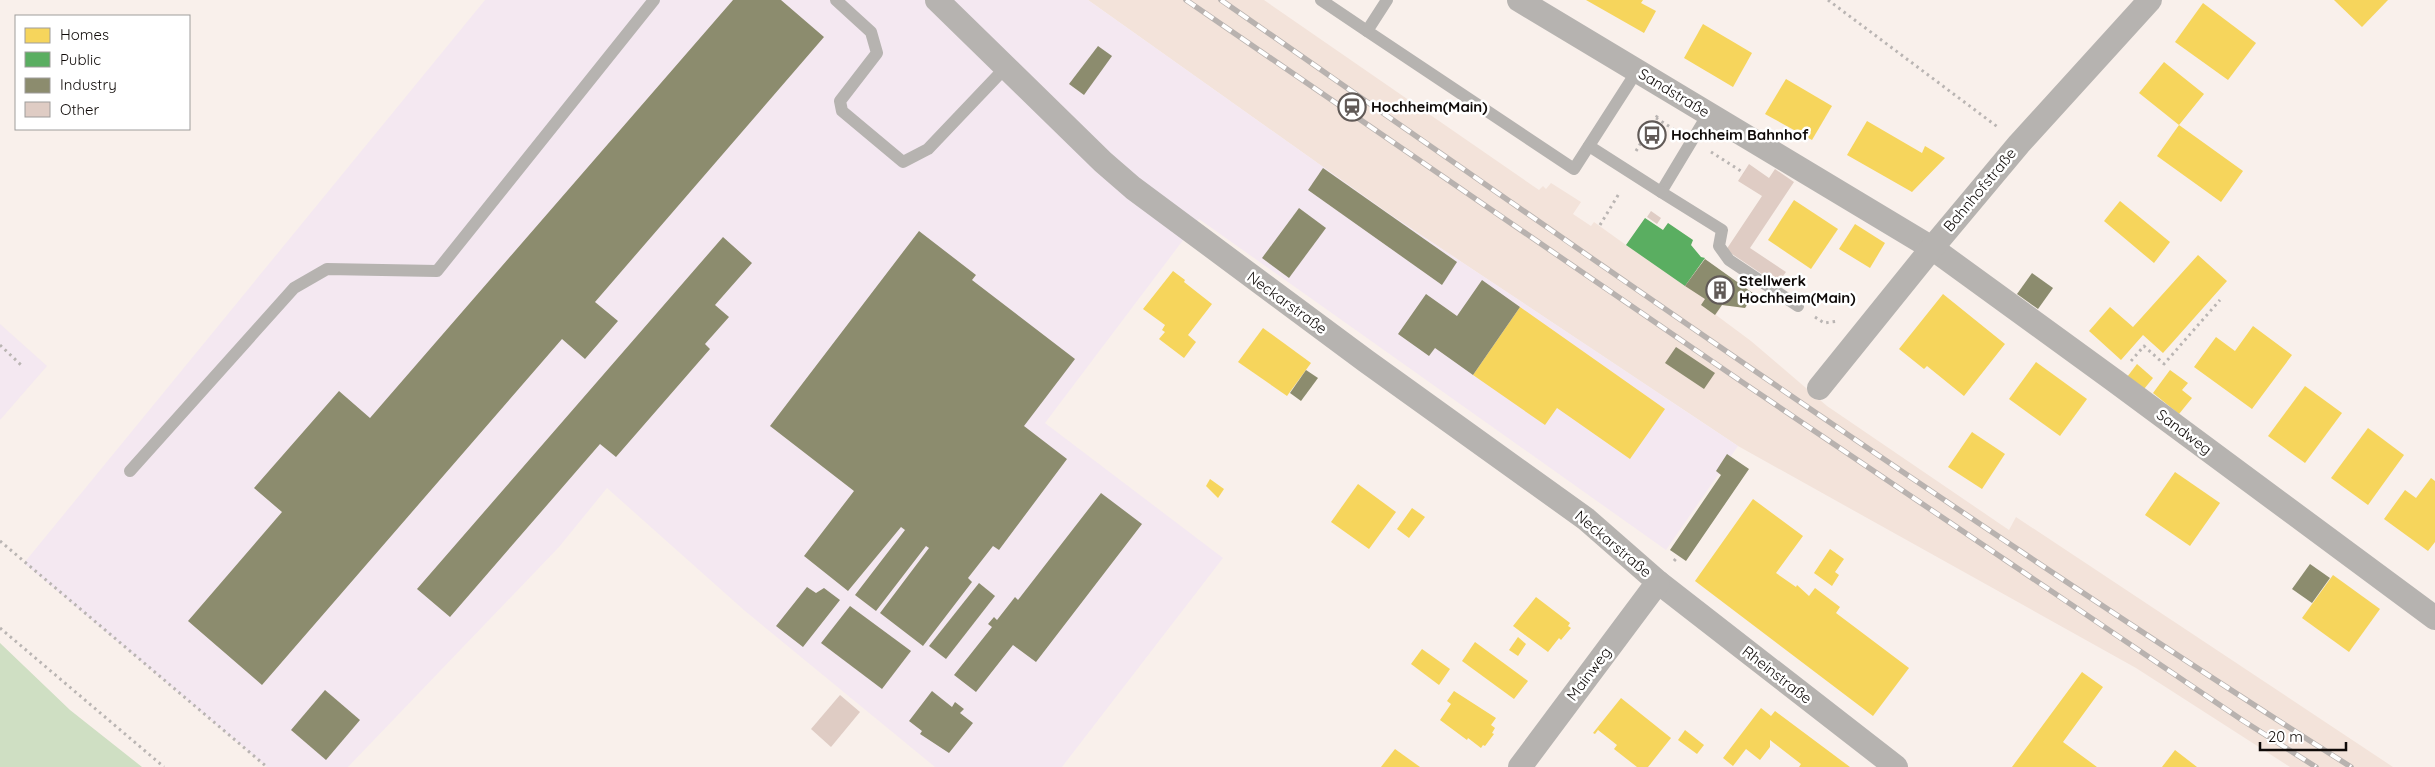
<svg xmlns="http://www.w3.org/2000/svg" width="2435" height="767" viewBox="0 0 2435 767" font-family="Quicksand,sans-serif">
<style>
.built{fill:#f3e3da}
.industrial{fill:#f4e8f1}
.green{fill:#cfdfc3}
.homes{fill:#f6d55c}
.public{fill:#5aae61}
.industry{fill:#8c8c6e}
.building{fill:#dfccc4}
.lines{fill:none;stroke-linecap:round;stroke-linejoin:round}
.path{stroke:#bab5b3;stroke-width:3;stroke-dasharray:2.5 4;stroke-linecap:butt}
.lane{stroke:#b6b3b0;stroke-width:12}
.street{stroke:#b6b3b0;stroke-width:24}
.rail-casing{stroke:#b8b2af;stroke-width:5.5}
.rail{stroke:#fff;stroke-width:4;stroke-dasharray:11;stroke-linecap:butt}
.labels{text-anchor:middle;stroke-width:5;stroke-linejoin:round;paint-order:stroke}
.street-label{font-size:15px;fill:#0f0a08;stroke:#fff}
.poi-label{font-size:15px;font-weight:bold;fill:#0f0a08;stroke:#fff;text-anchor:start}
</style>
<rect width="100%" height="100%" fill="#f9f0eb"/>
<path class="built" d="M1088,0h176l275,190 4,-4 3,3 5,-6 30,19 -8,12 18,12 3,-4 32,23 19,-27 18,12 5,-7 25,17 -2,6 10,11 53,37 -9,14 -23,-3 -6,10 35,26 76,65 182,124 7,-13 377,250h-103l-154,-99 -398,-222 -350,-233z"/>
<g class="industrial">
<path d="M485,0h603l300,213 350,233 -72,104 -467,-331 -154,204 178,135 -161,209h-127l-190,-156 -138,-123 -48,59 -211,220h-81l-243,-204z"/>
<path d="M0,324l47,42 -47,54z"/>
</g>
<path class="green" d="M0,643l70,67 72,57h-142z"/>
<g class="homes">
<path d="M1586,0h57l-2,3 15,8 -12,22z"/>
<path d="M2334,0h54l-26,27z"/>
<path d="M2203,3l53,40 -28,37 -53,-38z"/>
<path d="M1703,24l49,29 -19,34 -49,-29z"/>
<path d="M2164,62l40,32 -25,31 64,46 -22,31 -64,-46 22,-31 -40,-32z"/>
<path d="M1786,79l46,27 -20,34 -47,-26z"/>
<path d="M1867,121l55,32 3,-7 20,12 -33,34 -65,-37z"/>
<path d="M1794,200l44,29 -27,40 -43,-29z"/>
<path d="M2120,201l50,41 -16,21 -50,-42z"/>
<path d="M1855,224l30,19 -15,25 -31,-19z"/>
<path d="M2198,255l29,26 -64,72 -20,-18 -22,25 -32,-29 21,-24 23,20z"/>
<path d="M1173,271l12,9 -1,2 28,22 -24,31 8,7 -12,16 -25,-19 6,-7 -3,-2 3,-5 -22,-16z"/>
<path d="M1943,294l62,50 -41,52 -37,-30 -3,3 -25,-20z"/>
<path d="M1520,307l145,102 -35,50 -73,-51 -12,17 -72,-50z"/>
<path d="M2253,326l39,29 -40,54 -58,-42 22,-30 19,14z"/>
<path d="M1263,328l48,35 -24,33 -49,-34z"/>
<path d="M2036,362l51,37 -27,37 -51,-37z"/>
<path d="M2137,364l16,14 -13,16 -16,-13z"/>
<path d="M2170,370l18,13 -6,7 10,8 -13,16 -26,-21z"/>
<path d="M2305,386l37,27 -37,50 -37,-27z"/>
<path d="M2368,428l36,27 -36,50 -37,-27z"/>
<path d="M1972,432l33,22 -23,35 -34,-22z"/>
<path d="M2175,472l45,31 -30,43 -45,-31z"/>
<path d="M2431,478l4,3v61l-7,9 -44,-32 21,-29 11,8z"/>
<path d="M1210,479l14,10 -6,9 -12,-12z"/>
<path d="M1358,484l38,28 -27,37 -38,-27z"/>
<path d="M1753,499l50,37 -27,37 20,14 1,-2 12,11 6,-8 25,19 -4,6 73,55 -36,48 -178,-135z"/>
<path d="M1412,508l13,9 -16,21 -12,-9z"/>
<path d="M1830,549l14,10 -9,13 4,3 -7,11 -18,-13z"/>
<path d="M2333,575l47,34 -31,43 -47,-34z"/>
<path d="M1536,597l34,26 -2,3 3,2 -10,12 -2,-2 -11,14 -35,-26z"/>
<path d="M1518,637l8,7 -8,12 -9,-6z"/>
<path d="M1475,642l53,39 -14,18 -52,-38z"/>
<path d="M1422,649l28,20 -11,16 -28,-21z"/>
<path d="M2082,672l21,15 -40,55 34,25h-85z"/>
<path d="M1454,691l42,27 -5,7 4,3 -3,5 2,1 -9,12 -2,-1 -2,3 -13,-10 -1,2 -27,-20 11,-16 -4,-3z"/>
<path d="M1621,698l50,40 -23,29h-11l-23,-18 3,-4 -19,-15 -3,4 -2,-1z"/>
<path d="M1761,708l10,8 4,-5 75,56h-51l2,-3 -31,-24v7l-10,13 -14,-11 -13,17 -10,-8z"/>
<path d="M1685,730l19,15 -7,9 -19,-14z"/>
<path d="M1395,749l25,18h-39z"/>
<path d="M2175,750l22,17h-35z"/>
</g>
<path class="public" d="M1645,218l18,12 5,-7 25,17 -2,5 10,12 4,1 -20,28 -59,-41z"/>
<g class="industry">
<path d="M733,0h48l43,37 -229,265 23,19 -33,38 -23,-20 -300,346 -74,-64 94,-109 -28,-24 85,-97 31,27z"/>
<path d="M1098,46l14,10 -28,39 -15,-11z"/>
<path d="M1323,168l134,94 -15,23 -134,-95z"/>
<path d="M1299,208l27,20 -37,50 -27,-20z"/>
<path d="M919,231l57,44 -4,5 103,79 -51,67 43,33 -68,91 -6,-4 -25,32 4,4 -49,64 -43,-33 49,-65 -3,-2 -50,65 -21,-16 50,-65 -4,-3 -53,64 -44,-35 50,-65 -84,-65z"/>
<path d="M723,237l29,26 -37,42 14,12 -24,27 5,5 -94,108 -16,-13 -150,173 -33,-28z"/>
<path d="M1705,259l49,35 -9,14 -23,-3 -7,10 -14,-10 4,-6 -20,-13z"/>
<path d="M2032,273l21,15 -15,21 -21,-15z"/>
<path d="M1482,280l38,27 -47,68 -38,-27 -6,8 -31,-22 28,-40 31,22z"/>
<path d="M1676,347l39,26 -11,16 -39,-26z"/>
<path d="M1306,370l12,8 -17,23 -11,-8z"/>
<path d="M1727,454l22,15 -63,92 -16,-11 51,-75 -5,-4z"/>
<path d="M1101,493l41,31 -106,138 -23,-17 -37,47 -22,-17 38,-48 -4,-3 6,-7 3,3 18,-23 3,3z"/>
<path d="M2310,564l20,14 -18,25 -20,-14z"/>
<path d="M979,583l16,13 -49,63 -17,-13z"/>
<path d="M807,587l9,6 8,-5 16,12 -37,47 -27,-21z"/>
<path d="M850,606l61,45 -29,38 -61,-46z"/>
<path d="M325,690l35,30 -34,40 -35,-30z"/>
<path d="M932,691l20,16 3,-5 9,7 -4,4 13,10 -24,30 -29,-19 2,-3 -13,-10z"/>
</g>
<g class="building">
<path d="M1749,164l20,14 6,-9 19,13 -44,66 36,24 -9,12 -51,-34 36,-54 -24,-15z"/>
<path d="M1651,211l10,7 -4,6 -10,-7z"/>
<path d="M840,695l20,17 -29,35 -20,-18z"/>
</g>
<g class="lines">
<g class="path">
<path d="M1828,0l171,128"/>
<path d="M1656,118l19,12"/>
<path d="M1636,151l23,-38"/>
<path d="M1711,152l33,21"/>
<path d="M1600,225l20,-33"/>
<path d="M1815,317l9,6 15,-2"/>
<path d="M0,345l21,20"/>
<path d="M2131,361l13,-15 20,18 56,-64"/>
<path d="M0,541l267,226"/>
<path d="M1674,561l4,-5"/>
<path d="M0,628l164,139"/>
</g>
<g class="lane">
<path d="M836,0l35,32 6,21 -37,48 2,10 61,51 25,-13 79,-83"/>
<path d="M1321,0l46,31"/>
<path d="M1387,0l-20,31 207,138 63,-98"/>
<path d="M1589,146l72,46 47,-78"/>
<path d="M1661,192l61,38 -3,16 10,14 69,46"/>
<path d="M130,471l164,-183 33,-19 110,2 217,-271"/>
</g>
<g class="street">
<path d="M937,0l166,162 30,26 233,173 220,158 72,63 238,185"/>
<path d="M1519,0l413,248 183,133 320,237"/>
<path d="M1819,388l113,-140 87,-104 131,-144"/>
<path d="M1520,767l138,-185"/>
</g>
<g class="rail-casing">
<g id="rail">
<path d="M1186,0l559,384 497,336 74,47"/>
<path d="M1221,0c373,260 746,523 1130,767"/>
</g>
</g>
<use href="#rail" class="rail"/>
</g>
<defs>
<g id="station-ring" transform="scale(1.4375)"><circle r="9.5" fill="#fff" stroke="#615a57" stroke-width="1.5"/><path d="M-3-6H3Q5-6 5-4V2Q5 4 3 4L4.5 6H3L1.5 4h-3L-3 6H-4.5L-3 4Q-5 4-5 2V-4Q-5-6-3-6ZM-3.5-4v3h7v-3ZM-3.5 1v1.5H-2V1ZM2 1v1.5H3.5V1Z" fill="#615a57"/></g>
<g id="bus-ring" transform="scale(1.4375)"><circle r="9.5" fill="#fff" stroke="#615a57" stroke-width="1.5"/><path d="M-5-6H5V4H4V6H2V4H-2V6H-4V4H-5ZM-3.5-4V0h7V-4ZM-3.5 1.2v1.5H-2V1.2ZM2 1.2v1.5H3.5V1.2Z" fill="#615a57"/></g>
<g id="building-ring" transform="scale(1.4375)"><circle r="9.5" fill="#fff" stroke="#615a57" stroke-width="1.5"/><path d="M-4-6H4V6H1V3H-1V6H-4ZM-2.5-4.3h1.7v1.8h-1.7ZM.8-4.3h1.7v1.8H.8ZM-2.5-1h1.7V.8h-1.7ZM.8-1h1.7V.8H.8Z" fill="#615a57"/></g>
</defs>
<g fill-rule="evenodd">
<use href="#station-ring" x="1352" y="107"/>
<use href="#bus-ring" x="1652" y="135"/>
<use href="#building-ring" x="1720" y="290"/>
</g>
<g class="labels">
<g class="street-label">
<text transform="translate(1674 93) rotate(31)" y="5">Sandstraße</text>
<text transform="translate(1980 190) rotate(-50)" y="5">Bahnhofstraße</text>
<text transform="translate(1287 303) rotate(36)" y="5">Neckarstraße</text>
<text transform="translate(2184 432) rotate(37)" y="5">Sandweg</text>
<text transform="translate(1613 544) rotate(40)" y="5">Neckarstraße</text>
<text transform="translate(1589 674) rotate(-53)" y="5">Mainweg</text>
<text transform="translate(1777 675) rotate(38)" y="5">Rheinstraße</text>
</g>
<g class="poi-label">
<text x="1371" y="112">Hochheim(Main)</text>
<text x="1671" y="140">Hochheim Bahnhof</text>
<text x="1739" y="286">Stellwerk<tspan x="1739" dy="17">Hochheim(Main)</tspan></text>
</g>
</g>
<rect x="15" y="15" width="175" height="115" fill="#ffffff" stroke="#9f9d9c"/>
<rect x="25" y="28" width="25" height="15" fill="#f6d55c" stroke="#9f9d9c"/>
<text x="60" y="40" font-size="15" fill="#0f0a08">Homes</text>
<rect x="25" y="52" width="25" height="15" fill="#5aae61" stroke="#9f9d9c"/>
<text x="60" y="65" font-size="15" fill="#0f0a08">Public</text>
<rect x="25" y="78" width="25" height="15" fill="#8c8c6e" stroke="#9f9d9c"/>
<text x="60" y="90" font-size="15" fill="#0f0a08">Industry</text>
<rect x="25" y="102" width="25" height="15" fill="#dfccc4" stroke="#9f9d9c"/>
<text x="60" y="115" font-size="15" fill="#0f0a08">Other</text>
<path d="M2260 742v8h86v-8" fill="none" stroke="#0f0a08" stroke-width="2.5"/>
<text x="2268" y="742" font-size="15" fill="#0f0a08" stroke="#ffffff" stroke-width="4" paint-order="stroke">20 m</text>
</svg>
